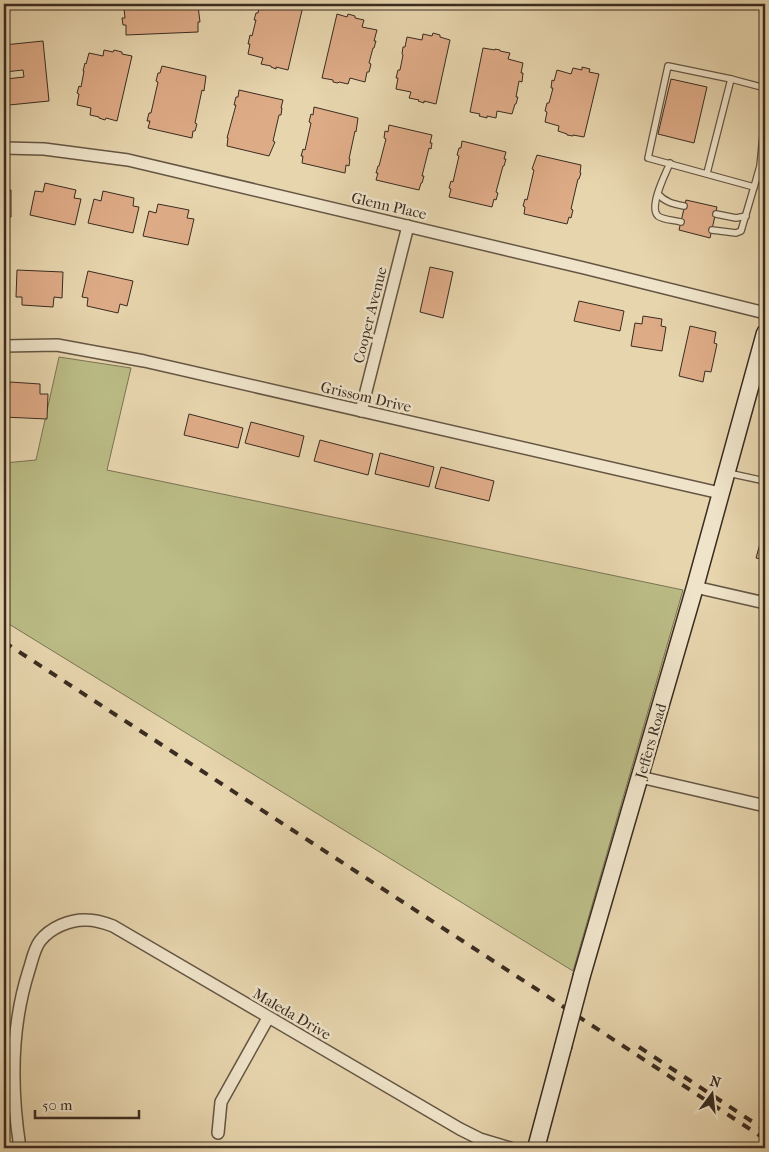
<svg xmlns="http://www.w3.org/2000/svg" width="769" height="1152" viewBox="0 0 769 1152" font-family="'IM FELL French Canon',serif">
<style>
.green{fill:#bbbc86;stroke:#7a7454}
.building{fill:#deab87;stroke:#3a2c21}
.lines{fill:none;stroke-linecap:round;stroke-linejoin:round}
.lane-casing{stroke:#655644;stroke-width:8}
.street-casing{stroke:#655644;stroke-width:14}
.secondary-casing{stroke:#3a2c21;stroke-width:19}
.lane{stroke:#efe4ca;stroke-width:5.5}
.street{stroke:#efe4ca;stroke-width:11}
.secondary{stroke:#efe4ca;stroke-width:16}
.rail{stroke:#3a2c21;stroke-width:4;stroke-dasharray:9 9;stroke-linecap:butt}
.secondary-bridge-casing{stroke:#3a2c21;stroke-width:19;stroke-linecap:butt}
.secondary-bridge{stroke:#efe4ca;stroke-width:16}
.labels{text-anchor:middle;stroke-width:5;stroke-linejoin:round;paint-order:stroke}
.street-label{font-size:15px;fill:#3a2c21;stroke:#efe4ca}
</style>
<rect width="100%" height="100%" fill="#e7d5ae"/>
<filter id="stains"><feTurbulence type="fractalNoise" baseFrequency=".004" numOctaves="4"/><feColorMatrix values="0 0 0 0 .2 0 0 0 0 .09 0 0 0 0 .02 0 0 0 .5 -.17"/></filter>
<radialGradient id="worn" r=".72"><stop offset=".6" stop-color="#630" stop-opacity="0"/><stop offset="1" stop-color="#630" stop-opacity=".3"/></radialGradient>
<path class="green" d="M59,357l72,11 -24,102 576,120 -110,381 -569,-350v-158l32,-3z"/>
<g class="building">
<path d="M134,4h53v2h11l2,16h-2v10l-72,3v-10h-3l-1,-7h3l-1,-9h10z"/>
<path d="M260,4l15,2v-2h18l10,2 -15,64 -12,-3v2l-5,-2v-1l-10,-2 2,-6 -15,-4 2,-10h-2l2,-9 2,1 4,-16h-2l2,-7h2z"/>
<path d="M337,14l10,3 1,-3 7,2v2l9,2 -2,7 15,3 -3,11h2l-2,7h-1l-4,15 2,1 -2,8h-2l-2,10 -15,-4 -2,6 -9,-2 -1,1 -5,-1v-2l-11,-2z"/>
<path d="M433,33l7,2v2l10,3 -14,64 -12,-3v2l-6,-2 1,-1 -10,-2 2,-6 -15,-3 2,-11h-2l2,-8h2l3,-15 -1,-1 1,-7h2l2,-10 15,3 1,-6 9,2z"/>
<path d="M43,41l6,60 -40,4 -3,-26 18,-2 -1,-7 -18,2 -1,-27z"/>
<path d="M483,48l12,2v-1l5,1v1l10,2 -2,6 15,4 -2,10h2l-1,9 -3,-1 -3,16h2l-2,7h-1l-3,10 -15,-3 -1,7 -9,-2v2l-8,-2 1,-2 -10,-2z"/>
<path d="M104,50l9,2 1,-2 8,2v2l10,2 -15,65 -11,-3 -1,2 -6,-2v-1l-9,-2 1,-7 -14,-3 2,-11 -2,-1 2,-7 2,1 3,-16h-1l2,-8 1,1 3,-11 14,3z"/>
<path d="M162,66l44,10 -2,15 -2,-1 -7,33 2,1 -2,7h-2l-1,7 -44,-10 2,-7h-3l2,-8h2l7,-31 -2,-1 2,-8h2z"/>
<path d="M582,67l8,2 -1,3 10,2 -15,63 -11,-2v1l-6,-1v-1l-9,-3 1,-5 -14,-4 2,-10 -2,-1 2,-8h2l4,-15h-2l1,-8 2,1 3,-11 14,4 2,-6 9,2z"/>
<path d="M671,79l36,8 -13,56 -36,-9z"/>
<path d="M239,90l44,10 -2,8h1l-1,7h-2l-6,26 2,1 -6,14 -42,-10 1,-8h-1l9,-33h-2l2,-8h2z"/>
<path d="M314,107l44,11 -2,14 -1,-1 -6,28h1l-1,7 -3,-1 -1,8 -43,-10 1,-7h-2l2,-7 2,1 6,-27 -2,-1 2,-8 2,1z"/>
<path d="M389,125l43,10 -2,8h2l-1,6 -2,-1 -7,28h2l-2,7h-1l-2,7 -43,-10 2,-7h-2l2,-7h1l7,-27 -2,-1 1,-7 3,1z"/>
<path d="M462,141l44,11 -2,7h2l-2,7h-1l-7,26 2,1 -2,7 -2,-1 -2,8 -43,-10 2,-8 -2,-1 2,-7 2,1 6,-26 -2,-1 2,-7h2z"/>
<path d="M537,155l44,10 -1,8h1l-2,6h-1l-7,30 2,1 -2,8 -2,-1 -2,7 -43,-10 1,-7 -2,-1 2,-7 2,1 7,-30 -2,-1z"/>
<path d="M4,182v8h7v27h-7z"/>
<path d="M45,183l31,7 -2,8 7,1 -6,26 -45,-10 5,-24 8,1z"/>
<path d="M103,191l31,7 -1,8 6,1 -6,26 -45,-10 6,-24 7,2z"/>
<path d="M686,200l31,7 -7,31 -31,-8z"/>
<path d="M158,204l31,6 -2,8 7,1 -6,26 -45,-9 6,-25 7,2z"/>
<path d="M430,267l23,5 -10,46 -23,-6z"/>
<path d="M17,270l46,2 -1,26 -8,-1 -1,10 -31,-2v-8h-6z"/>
<path d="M88,271l45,10 -6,25 -7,-2 -2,9 -31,-7 1,-8 -6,-1z"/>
<path d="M579,301l45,10 -4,20 -46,-10z"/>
<path d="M643,316l19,3 -1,7 5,1 -4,24 -31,-5 4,-23 7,1z"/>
<path d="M690,326l26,6 -2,11 3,1 -6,28 -6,-1 -2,11 -24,-6z"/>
<path d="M10,382l30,2v10h8l-1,25 -43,-2v-26h5z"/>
<path d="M189,414l54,14 -5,20 -54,-13z"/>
<path d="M251,422l53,14 -5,21 -54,-14z"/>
<path d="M320,440l53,14 -5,21 -54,-14z"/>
<path d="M380,453l54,14 -5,20 -54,-13z"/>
<path d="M441,467l53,14 -5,20 -54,-13z"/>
<path d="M763,533h2v27l-9,-2z"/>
</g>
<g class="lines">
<g class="lane-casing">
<g id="lane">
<path d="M765,88l-34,-9 -63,-13 -20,92 106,29 6,-21 5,-51"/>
<path d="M670,163c-4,10 -22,44 -12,53 5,4 16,4 23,6"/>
<path d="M707,173l24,-94"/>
<path d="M658,194c7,8 15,10 26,12"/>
<path d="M716,214l20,4 10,-2"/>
<path d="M712,230l24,3 5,-2 13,-44"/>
<path d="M728,473l37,8"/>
</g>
</g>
<g class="street-casing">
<g id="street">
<path d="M4,148l40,1 84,11 456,108 181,45"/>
<path d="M4,346l53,-1 87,16 576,132"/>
<path d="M361,411l47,-185"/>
<path d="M695,587l70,16"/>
<path d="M640,777l125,29"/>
<path d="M218,1133l3,-31 47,-84"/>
<path d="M20,1148c-9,-58 -9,-122 9,-178 3,-9 5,-21 11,-29 10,-13 30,-22 47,-21 9,0 18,3 26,6l347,203 20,10 30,9"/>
</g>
</g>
<g class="secondary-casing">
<g id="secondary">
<path d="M582,975l113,-388 70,-254"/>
<path d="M536,1148l27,-101"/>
</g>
</g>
<use href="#lane" class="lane"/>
<use href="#street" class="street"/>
<use href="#secondary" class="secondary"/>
<g class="rail">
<path d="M4,642l540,352 221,145"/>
<path d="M639,1047l126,83"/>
</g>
<g class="secondary-bridge-casing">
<path id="secondary-bridge" d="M563,1047l19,-72"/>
</g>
<use href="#secondary-bridge" class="secondary-bridge"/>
</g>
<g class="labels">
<g class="street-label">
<text transform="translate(389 206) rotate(13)" y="5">Glenn Place</text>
<text transform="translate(370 315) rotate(-76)" y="5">Cooper Avenue</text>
<text transform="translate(366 397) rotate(13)" y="5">Grissom Drive</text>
<text transform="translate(651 741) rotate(-74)" y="5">Jeffers Road</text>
<text transform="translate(292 1014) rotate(30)" y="5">Maleda Drive</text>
</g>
</g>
<rect width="769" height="1152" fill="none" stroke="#e7d5ae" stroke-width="20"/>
<rect x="5" y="5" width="759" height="1142" fill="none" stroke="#3a2c21" stroke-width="2.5"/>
<rect x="10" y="10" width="749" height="1132" fill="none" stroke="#3a2c21"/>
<g transform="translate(712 1094) rotate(15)" stroke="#efe4ca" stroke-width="4" paint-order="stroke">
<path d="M0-4L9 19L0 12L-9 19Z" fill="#3a2c21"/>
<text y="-8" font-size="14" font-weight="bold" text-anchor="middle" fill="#3a2c21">N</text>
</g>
<path d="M35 1110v8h104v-8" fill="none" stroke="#3a2c21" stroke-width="2.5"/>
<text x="42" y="1110" font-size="15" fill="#3a2c21" stroke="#efe4ca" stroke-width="4" paint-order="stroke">50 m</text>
<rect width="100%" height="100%" filter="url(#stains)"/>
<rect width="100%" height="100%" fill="url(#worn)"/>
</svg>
